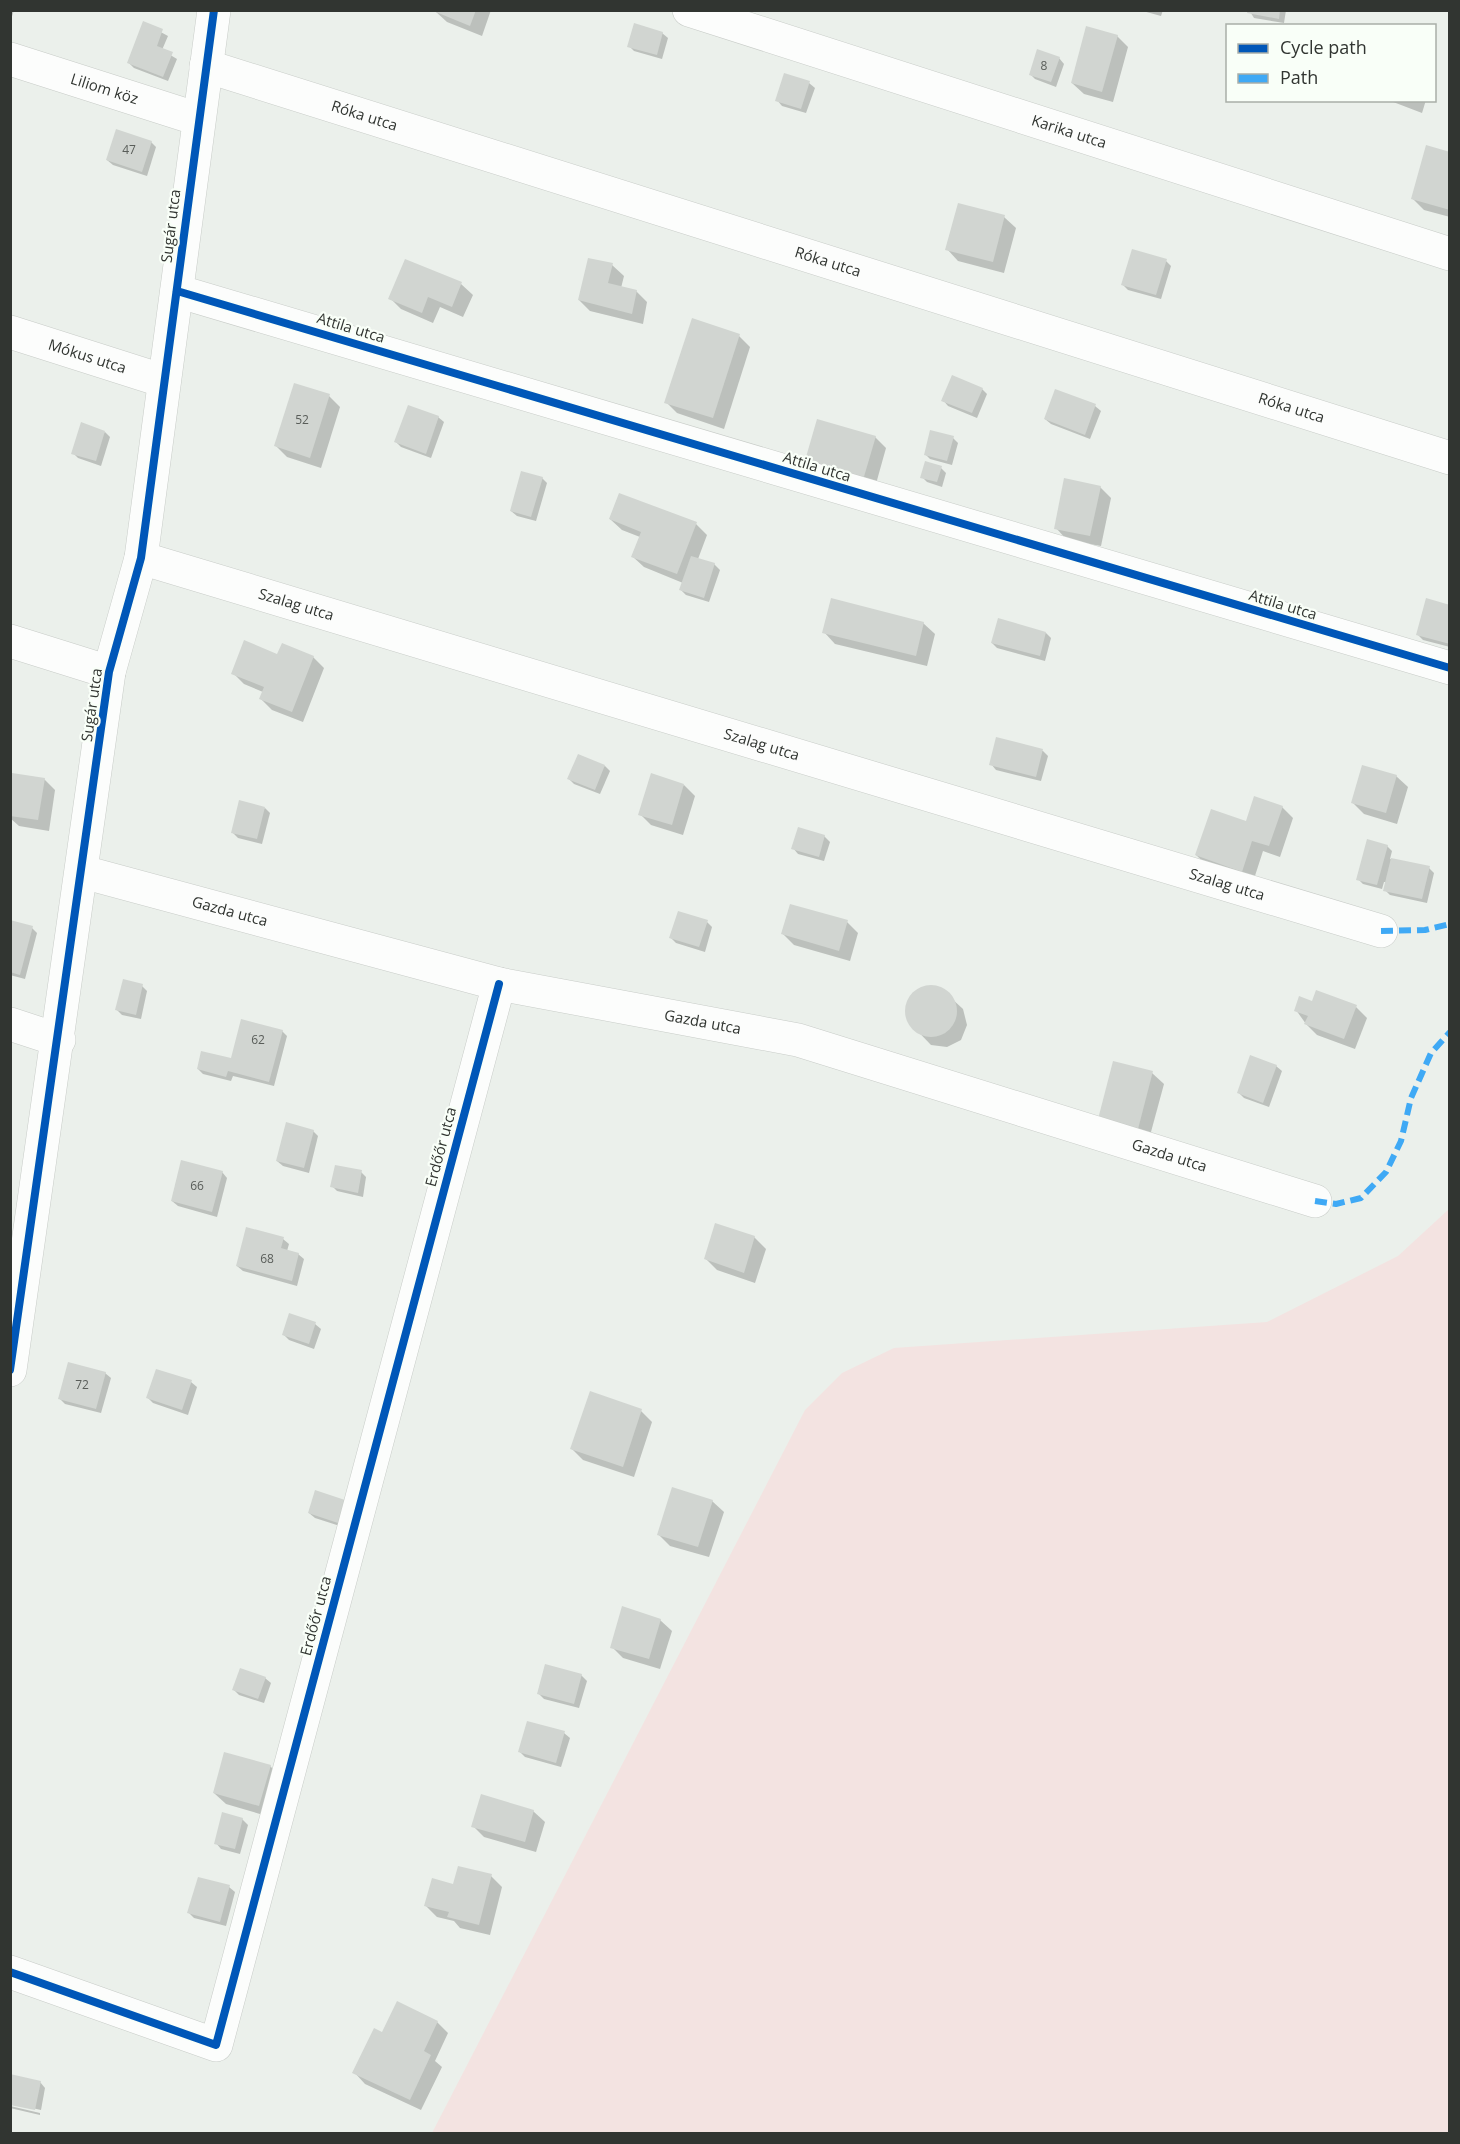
<svg xmlns="http://www.w3.org/2000/svg" width="1460" height="2144" viewBox="0 0 1460 2144" font-family="'Open Sans',sans-serif">
<style>
.green{fill:#f3e3e1}
.shadow{fill:#0003}
.building{fill:#d1d5d1}
.lines{fill:none;stroke-linecap:round;stroke-linejoin:round}
.street-casing{stroke:#c8ccc8;stroke-width:34}
.street{stroke:#fcfdfc;stroke-width:33}
.quiet{stroke:#3fa9f5;stroke-width:6;stroke-dasharray:12 6;stroke-linecap:butt}
.cycleway-casing{stroke:#f9fff8;stroke-width:11}
.cycleway{stroke:#0057b8;stroke-width:8}
.labels{text-anchor:middle;stroke-width:4.5;stroke-linejoin:round;paint-order:stroke}
.number-label{font-size:12px;fill:#595d59}
.street-label{font-size:15px;fill:#313531;stroke:#f9fff8}
</style>
<rect width="100%" height="100%" fill="#ebf0eb"/>
<path class="green" d="M1449,1209v924h-1017l373,-723 37,-37 52,-25 373,-26 131,-66z"/>
<g class="shadow">
<path d="M10,10h4l-4,13z"/>
<path d="M491,10l-9,26 -35,-14 -12,-11z"/>
<path d="M1139,10h24l-2,6z"/>
<path d="M1249,10h37l-2,13 -30,-5z"/>
<path d="M144,23l24,13 -6,14 15,9 -9,22 -34,-13 -6,-6z"/>
<path d="M662,33l6,5 -6,21 -28,-8 -5,-5z"/>
<path d="M1117,36l11,11 -15,55 -29,-8 -12,-11z"/>
<path d="M1059,58l5,6 -8,23 -21,-8 -5,-5z"/>
<path d="M809,83l6,5 -9,25 -24,-7 -5,-6z"/>
<path d="M1388,100h38l-4,13z"/>
<path d="M151,142l5,5 -9,29 -34,-11 -6,-5z"/>
<path d="M1450,153v64l-26,-7 -12,-12z"/>
<path d="M1004,217l12,11 -12,45 -46,-12 -11,-12z"/>
<path d="M405,261l56,23 12,11 -10,22 -23,-10 -7,16 -32,-14 -11,-11z"/>
<path d="M1166,261l5,5 -10,33 -33,-9 -5,-5z"/>
<path d="M612,265l12,11 -3,12 15,3 11,11 -4,22 -53,-13 -11,-11z"/>
<path d="M739,336l11,11 -26,82 -47,-16 -11,-11z"/>
<path d="M982,389l5,5 -10,24 -29,-12 -5,-6z"/>
<path d="M1056,391l39,15 6,5 -11,28 -39,-15 -6,-5z"/>
<path d="M329,396l11,11 -19,61 -34,-11 -11,-11z"/>
<path d="M438,417l6,5 -13,36 -30,-11 -5,-5z"/>
<path d="M105,432l5,5 -9,29 -23,-8 -5,-5z"/>
<path d="M875,437l11,11 -12,43 -68,-27z"/>
<path d="M953,438l5,5 -6,22 -22,-6 -5,-5z"/>
<path d="M941,468l5,5 -4,14 -15,-5 -5,-5z"/>
<path d="M542,478l5,5 -11,38 -19,-5 -6,-5z"/>
<path d="M1100,487l11,11 -10,48 -34,-6 -11,-12z"/>
<path d="M610,519l86,5 11,11 -9,24 16,5 6,6 -11,32 -23,-7 -5,-5 2,-7 -39,-16 -12,-11 8,-19 -18,-7z"/>
<path d="M1450,606v41l-27,-7 -5,-5z"/>
<path d="M923,623l12,11 -8,32 -92,-22 -11,-12z"/>
<path d="M1046,633l5,5 -6,23 -48,-13 -5,-5z"/>
<path d="M278,656l35,1 11,11 -21,54 -31,-12 -11,-11 2,-7 -19,-8 -11,-11z"/>
<path d="M997,739l46,12 5,5 -7,25 -45,-11 -5,-6z"/>
<path d="M605,766l5,5 -10,23 -26,-10 -5,-5z"/>
<path d="M14,775l30,4 11,11 -6,41 -30,-5 -9,-8z"/>
<path d="M1396,776l12,11 -11,37 -33,-10 -11,-11z"/>
<path d="M684,785l11,11 -12,39 -32,-10 -11,-11z"/>
<path d="M1282,807l11,11 -13,39 -17,-6 -10,31 -45,-16 -12,-11 51,-32z"/>
<path d="M265,808l5,5 -8,31 -24,-6 -6,-6z"/>
<path d="M824,836l6,6 -6,19 -26,-7 -5,-6z"/>
<path d="M1387,846l5,5 -2,8 39,9 5,5 -7,30 -37,-8 -5,-5 2,-8h-3l-2,7 -19,-5 -5,-5z"/>
<path d="M10,922l22,6 5,5 -12,46 -15,-4z"/>
<path d="M707,922l5,5 -7,25 -29,-9 -5,-5z"/>
<path d="M847,922l11,11 -8,28 -56,-16 -11,-11z"/>
<path d="M142,986l5,5 -6,28 -19,-4 -5,-5z"/>
<path d="M939,987l24,22 4,16 -6,15 -14,7 -16,-2 -23,-24 -2,-8 4,-15 13,-10z"/>
<path d="M1313,1003l43,4 11,11 -12,31 -38,-14 -11,-11 -10,-14z"/>
<path d="M282,1031l5,5 -13,50 -41,-10 -2,5 -28,-7 -5,-5 34,-9z"/>
<path d="M1276,1066l6,5 -13,36 -25,-9 -5,-5z"/>
<path d="M1152,1073l12,11 -16,59 -50,-21z"/>
<path d="M313,1131l5,5 -9,37 -26,-7 -6,-5z"/>
<path d="M222,1172l5,6 -10,39 -39,-11 -6,-5z"/>
<path d="M361,1172l5,5 -3,20 -26,-6 -5,-5z"/>
<path d="M754,1237l12,12 -11,34 -38,-13 -11,-11z"/>
<path d="M283,1239l6,5 -2,7 11,3 6,5 -7,27 -54,-15 -6,-5z"/>
<path d="M315,1324l6,5 -7,20 -25,-9 -5,-5z"/>
<path d="M105,1373l6,5 -10,35 -36,-9 -5,-5z"/>
<path d="M191,1382l6,5 -9,28 -35,-12 -5,-5z"/>
<path d="M641,1411l11,11 -18,55 -51,-17 -11,-11z"/>
<path d="M344,1501l-1,26 -28,-9 -6,-5z"/>
<path d="M712,1501l12,11 -15,45 -39,-11 -11,-11z"/>
<path d="M660,1620l12,11 -12,38 -37,-11 -11,-11z"/>
<path d="M581,1675l6,6 -8,27 -35,-9 -5,-5z"/>
<path d="M265,1678l6,5 -7,20 -25,-8 -5,-5z"/>
<path d="M564,1733l6,5 -9,29 -36,-10 -5,-5z"/>
<path d="M270,1766l11,11 -11,40 -44,-13 -12,-11z"/>
<path d="M533,1811l12,11 -9,30 -52,-15 -11,-11z"/>
<path d="M242,1819l6,6 -8,29 -19,-5 -5,-6z"/>
<path d="M491,1876l11,11 -12,48 -30,-7 -6,-7 -17,-4 -11,-11 28,-20z"/>
<path d="M229,1887l6,5 -9,34 -32,-8 -5,-5z"/>
<path d="M437,2022l11,11 -13,28 7,6 -21,43 -56,-26 -11,-12 29,-38z"/>
<path d="M40,2082l5,6 -4,22 -31,-7z"/>
<path d="M10,2106l30,7v2l-30,-7z"/>
</g>
<g class="building">
<path d="M431,10h45l-6,16z"/>
<path d="M1248,10h32l-1,9 -32,-6z"/>
<path d="M143,21l20,8 -6,17 16,6 -10,25 -36,-14z"/>
<path d="M634,23l29,9 -6,23 -30,-8z"/>
<path d="M1086,26l32,9 -16,57 -31,-9z"/>
<path d="M1037,49l23,8 -9,25 -22,-7z"/>
<path d="M784,73l26,8 -9,28 -26,-8z"/>
<path d="M116,129l36,12 -10,31 -36,-12z"/>
<path d="M1426,145l24,7v58l-39,-11z"/>
<path d="M958,203l47,12 -12,47 -48,-12z"/>
<path d="M1132,249l35,10 -11,36 -35,-10z"/>
<path d="M588,258l25,5 -5,20 29,7 -5,24 -54,-14z"/>
<path d="M405,259l57,23 -10,25 -24,-10 -6,16 -34,-14z"/>
<path d="M692,318l48,16 -27,84 -49,-15z"/>
<path d="M952,375l31,13 -11,25 -31,-12z"/>
<path d="M294,383l36,11 -20,64 -36,-12z"/>
<path d="M1055,389l41,15 -11,31 -41,-16z"/>
<path d="M408,405l31,11 -13,38 -32,-12z"/>
<path d="M817,419l59,17 -13,44 -59,-16z"/>
<path d="M81,422l24,9 -9,30 -25,-7z"/>
<path d="M930,430l24,6 -7,25 -23,-6z"/>
<path d="M925,461l17,5 -5,16 -17,-4z"/>
<path d="M521,471l22,6 -12,40 -21,-6z"/>
<path d="M1064,478l37,8 -11,50 -36,-7z"/>
<path d="M619,493l78,29 -20,52 -46,-17 10,-25 -32,-13z"/>
<path d="M691,556l24,7 -11,35 -25,-8z"/>
<path d="M831,598l93,24 -8,34 -94,-23z"/>
<path d="M1426,598l24,7v39l-34,-9z"/>
<path d="M998,618l48,14 -6,24 -49,-13z"/>
<path d="M244,640l33,14 5,-11 32,13 -22,56 -33,-13 5,-12 -33,-13z"/>
<path d="M996,737l47,12 -7,28 -47,-12z"/>
<path d="M578,754l27,11 -10,25 -28,-11z"/>
<path d="M1362,765l35,10 -11,38 -35,-10z"/>
<path d="M12,773l33,5 -7,42 -28,-4z"/>
<path d="M651,773l33,11 -12,41 -34,-10z"/>
<path d="M1254,796l29,10 -14,40 -17,-5 -10,31 -47,-17 16,-46 35,12z"/>
<path d="M239,800l26,7 -8,32 -26,-6z"/>
<path d="M798,827l27,8 -6,22 -28,-8z"/>
<path d="M1367,839l21,6 -11,40 -21,-5z"/>
<path d="M1391,858l39,8 -8,33 -39,-8z"/>
<path d="M790,904l58,16 -9,31 -58,-17z"/>
<path d="M678,911l30,9 -9,27 -30,-9z"/>
<path d="M10,920l23,6 -13,49 -10,-3z"/>
<path d="M123,979l20,5 -7,31 -21,-5z"/>
<circle cx="931" cy="1011" r="26"/>
<path d="M1316,990l41,15 -13,34 -40,-15 4,-8 -14,-5 5,-15 13,5z"/>
<path d="M241,1019l42,11 -14,52 -41,-11 -2,6 -29,-8 4,-18 30,7z"/>
<path d="M1250,1055l27,10 -14,38 -26,-10z"/>
<path d="M1113,1061l40,10 -16,62 -40,-10z"/>
<path d="M286,1122l28,8 -10,38 -28,-7z"/>
<path d="M181,1160l42,11 -11,41 -41,-11z"/>
<path d="M335,1165l27,5 -4,23 -28,-6z"/>
<path d="M715,1223l40,13 -11,37 -40,-14z"/>
<path d="M246,1227l38,10 -3,11 18,5 -7,28 -56,-15z"/>
<path d="M289,1313l27,9 -7,22 -27,-9z"/>
<path d="M68,1362l38,10 -10,37 -38,-10z"/>
<path d="M156,1369l36,11 -10,30 -36,-12z"/>
<path d="M590,1391l52,18 -19,58 -53,-18z"/>
<path d="M672,1487l41,13 -15,47 -41,-12z"/>
<path d="M315,1490l30,10 -7,23 -30,-10z"/>
<path d="M622,1606l39,13 -12,40 -39,-11z"/>
<path d="M545,1664l37,10 -8,30 -37,-10z"/>
<path d="M240,1668l26,9 -8,22 -26,-9z"/>
<path d="M527,1721l38,10 -9,32 -38,-11z"/>
<path d="M224,1752l47,13 -12,41 -46,-13z"/>
<path d="M481,1794l53,16 -9,32 -54,-15z"/>
<path d="M222,1812l21,6 -8,31 -21,-5z"/>
<path d="M458,1866l34,8 -13,51 -32,-8 2,-5 -25,-6 8,-28 21,6z"/>
<path d="M198,1877l32,8 -10,37 -33,-9z"/>
<path d="M397,2001l41,20 -14,30 7,4 -21,45 -58,-27 22,-45 8,4z"/>
<path d="M10,2074l31,7 -6,29 -25,-5z"/>
</g>
<g class="lines">
<g class="street-casing">
<g id="street">
<path id="s1" d="M689,10l761,244"/>
<path id="s2" d="M10,59l188,60"/>
<path id="s3" d="M206,66l1244,392"/>
<path d="M177,291l1273,377"/>
<path id="s4" d="M10,332l154,49"/>
<path id="s5" d="M141,558l1240,373"/>
<path d="M10,641l99,31"/>
<path id="s6" d="M83,872l416,112 299,56 517,161"/>
<path d="M10,1024l49,16"/>
<path d="M10,1370l99,-698 32,-114 73,-548"/>
<path d="M10,1972l206,73 283,-1061"/>
</g>
</g>
<use href="#street" class="street"/>
<g class="quiet">
<path d="M1381,931l44,-1 25,-6"/>
<path d="M1315,1201l21,3 25,-6 25,-26 15,-31 10,-43 20,-45 19,-21"/>
</g>
<g class="cycleway-casing">
<g id="cycleway">
<path d="M177,291l1273,377"/>
<path d="M10,1370l99,-698 32,-114 73,-548"/>
<path d="M10,1972l206,73 283,-1061"/>
</g>
</g>
<use href="#cycleway" class="cycleway"/>
</g>
<g class="labels">
<g class="number-label">
<text x="1044" y="70">8</text>
<text x="129" y="154">47</text>
<text x="302" y="424">52</text>
<text x="258" y="1044">62</text>
<text x="197" y="1190">66</text>
<text x="267" y="1263">68</text>
<text x="82" y="1389">72</text>
</g>
<g class="street-label">
<text dy="5" stroke="none"><textPath href="#s2" startOffset="99">Liliom köz</textPath></text>
<text dy="5" stroke="none"><textPath href="#s3" startOffset="166">Róka utca</textPath></text>
<text dy="5" stroke="none"><textPath href="#s1" startOffset="399">Karika utca</textPath></text>
<text transform="translate(171 226) rotate(-83)" y="5">Sugár utca</text>
<text dy="5" stroke="none"><textPath href="#s3" startOffset="652">Róka utca</textPath></text>
<text transform="translate(351 328) rotate(17)" y="5">Attila utca</text>
<text dy="5" stroke="none"><textPath href="#s4" startOffset="81">Mókus utca</textPath></text>
<text dy="5" stroke="none"><textPath href="#s3" startOffset="1138">Róka utca</textPath></text>
<text transform="translate(817 467) rotate(17)" y="5">Attila utca</text>
<text dy="5" stroke="none"><textPath href="#s5" startOffset="162">Szalag utca</textPath></text>
<text transform="translate(1283 605) rotate(17)" y="5">Attila utca</text>
<text transform="translate(92 705) rotate(-82)" y="5">Sugár utca</text>
<text dy="5" stroke="none"><textPath href="#s5" startOffset="648">Szalag utca</textPath></text>
<text dy="5" stroke="none"><textPath href="#s5" startOffset="1134">Szalag utca</textPath></text>
<text dy="5" stroke="none"><textPath href="#s6" startOffset="152">Gazda utca</textPath></text>
<text dy="5" stroke="none"><textPath href="#s6" startOffset="638">Gazda utca</textPath></text>
<text transform="translate(441 1147) rotate(-75)" y="5">Erdőőr utca</text>
<text dy="5" stroke="none"><textPath href="#s6" startOffset="1124">Gazda utca</textPath></text>
<text transform="translate(316 1616) rotate(-75)" y="5">Erdőőr utca</text>
</g>
</g>
<rect width="1460" height="2144" fill="none" stroke="#313531" stroke-width="24"/>
<rect x="1226" y="24" width="210" height="78" fill="#f9fff8" stroke="#a9aea8" stroke-width="1.5"/>
<rect x="1238" y="44" width="30" height="9" fill="#0057b8" stroke="#a9aea8" stroke-width="1.5"/>
<text x="1280" y="54" font-size="18" fill="#313531">Cycle path</text>
<rect x="1238" y="74" width="30" height="9" fill="#3fa9f5" stroke="#a9aea8" stroke-width="1.5"/>
<text x="1280" y="84" font-size="18" fill="#313531">Path</text>
</svg>
